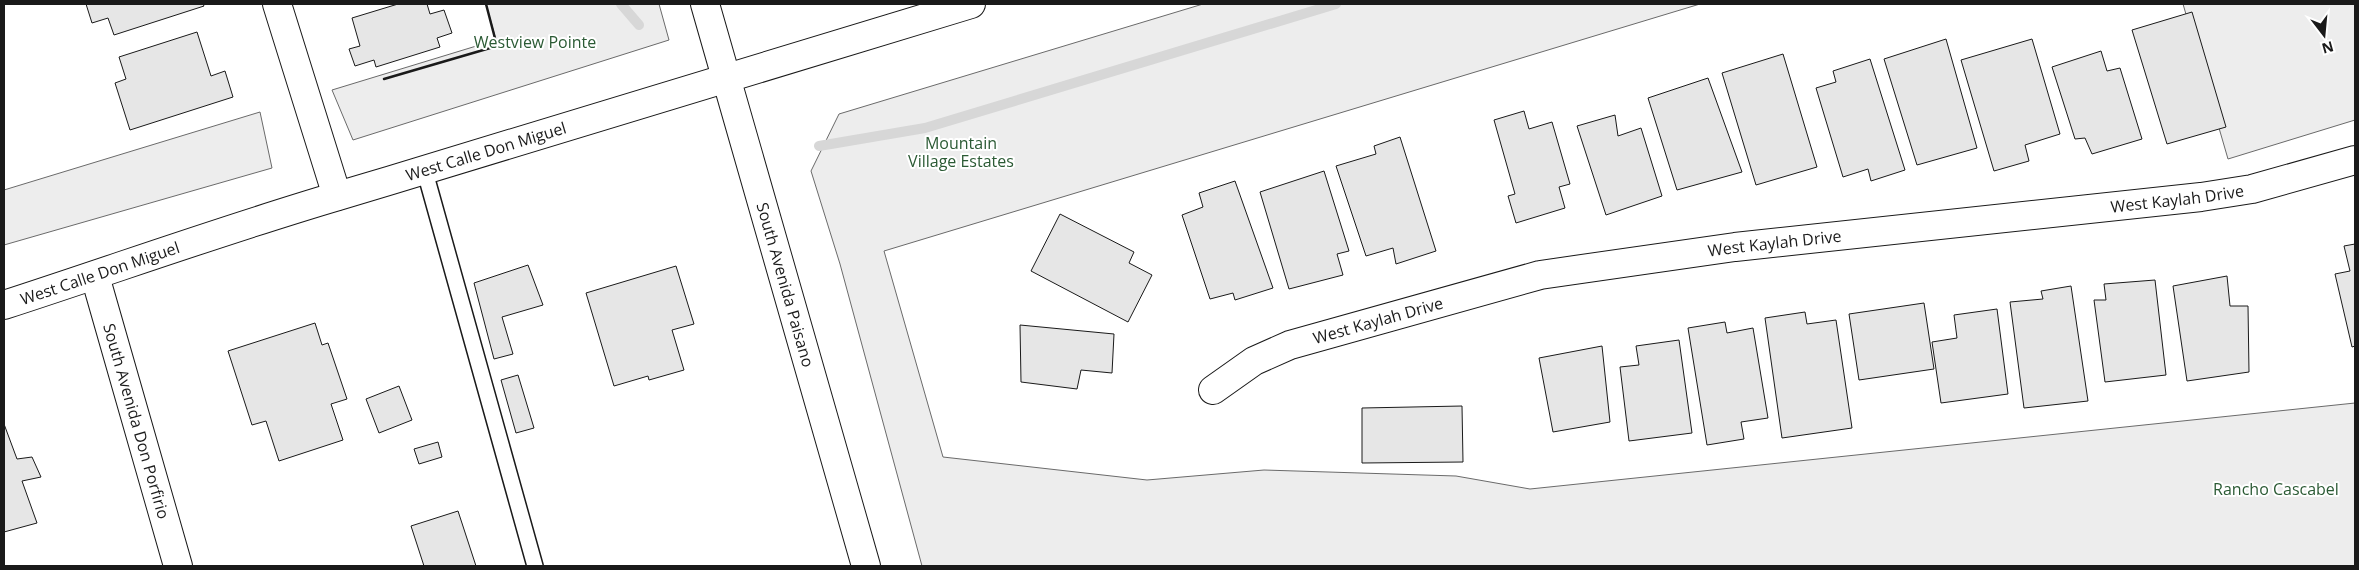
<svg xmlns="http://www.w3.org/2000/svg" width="2359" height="570" viewBox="0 0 2359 570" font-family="'Open Sans',sans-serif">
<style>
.built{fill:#ededed;stroke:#6a6a6a}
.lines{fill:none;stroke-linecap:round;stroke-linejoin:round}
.stream{stroke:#d7d7d7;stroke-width:10}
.building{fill:#e6e6e6;stroke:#1a1a1a}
.service-casing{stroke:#1a1a1a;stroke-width:18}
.minor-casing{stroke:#1a1a1a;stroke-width:30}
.tertiary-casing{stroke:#1a1a1a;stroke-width:30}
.service{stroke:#fff;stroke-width:15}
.minor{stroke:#fff;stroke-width:28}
.tertiary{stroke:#fff;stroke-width:28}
.wall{stroke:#1a1a1a;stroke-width:2.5}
.labels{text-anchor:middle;stroke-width:4;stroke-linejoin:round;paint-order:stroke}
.park-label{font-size:16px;fill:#2b5a34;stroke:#fff}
.street-label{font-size:16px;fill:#1a1a1a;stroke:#fff}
</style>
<rect width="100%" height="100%" fill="#fff"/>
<g class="built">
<path d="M486,4h173l10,36 -316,100 -21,-50 164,-50z"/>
<path d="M1203,4h497l-816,247 59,206 204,23 117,-10 192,6 74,13 825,-86v163h-1433l-82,-302 -29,-93 28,-57z"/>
<path d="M2183,4h172v116l-127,39z"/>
<path d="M260,112l12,56 -268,77v-55z"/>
</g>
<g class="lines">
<g class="stream">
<path d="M621,4l18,21"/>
<path d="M819,146l106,-18 411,-124"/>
</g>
</g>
<g class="building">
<path d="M86,4h117l1,2 -90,29 -6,-17 -16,5z"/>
<path d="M398,4h29l3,10 14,-4 8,23 -15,5 3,9 -64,20 -2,-7 -19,6 -6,-17 11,-3 -8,-28z"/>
<path d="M2192,12l34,115 -59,17 -35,-114z"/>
<path d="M197,32l14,44 14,-5 8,26 -103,33 -15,-47 11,-4 -7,-22z"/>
<path d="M1946,39l31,109 -60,17 -33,-106z"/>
<path d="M2032,39l28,95 -35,11 4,16 -35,10 -33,-111z"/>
<path d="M2101,51l6,20 13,-3 22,71 -50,15 -7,-16 -10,1 -23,-72z"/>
<path d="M1783,54l34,113 -61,18 -34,-112z"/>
<path d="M1870,59l35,111 -34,11 -3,-12 -25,8 -27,-89 20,-6 -3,-11z"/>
<path d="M1708,78l34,94 -65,18 -29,-92z"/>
<path d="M1524,111l5,18 23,-7 18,62 -11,3 6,21 -49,15 -8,-27 7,-2 -21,-74z"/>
<path d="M1615,115l3,21 23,-8 21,68 -56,19 -29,-89z"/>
<path d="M1400,137l36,114 -40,13 -3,-16 -27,8 -30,-90 40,-12 -2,-8z"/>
<path d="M1324,171l25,80 -12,3 6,21 -54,14 -29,-97z"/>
<path d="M1235,181l38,107 -38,12 -2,-7 -23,6 -28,-84 21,-8 -4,-14z"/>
<path d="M1060,214l74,38 -5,11 23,12 -24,47 -97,-51z"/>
<path d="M2355,244v102l-3,1 -17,-73 15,-3 -6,-25z"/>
<path d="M528,265l15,40 -41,12 11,37 -19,5 -20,-76z"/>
<path d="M676,266l18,58 -22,6 12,40 -35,10 -1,-4 -34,10 -28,-93z"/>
<path d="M2227,276l3,30h18l1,66 -62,9 -14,-95z"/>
<path d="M2155,280l11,95 -61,7 -11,-82h12l-2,-16z"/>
<path d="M2071,286l17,115 -64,7 -14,-106 33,-3 -2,-8z"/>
<path d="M1924,303l10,66 -75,11 -10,-66z"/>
<path d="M1997,309l11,85 -67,9 -9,-61 25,-4 -3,-23z"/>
<path d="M1805,312l2,12 29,-4 16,108 -70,10 -17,-120z"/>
<path d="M1725,322l2,11 26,-5 15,90 -27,4 3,17 -37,6 -19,-117z"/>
<path d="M315,323l7,22 6,-2 19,56 -16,5 12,36 -64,21 -13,-40 -14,4 -24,-74z"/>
<path d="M1020,325l94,9 -2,39 -31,-3 -4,19 -56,-7z"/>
<path d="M1679,340l13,93 -63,8 -9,-74 19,-2 -3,-19z"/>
<path d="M1602,346l8,76 -57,10 -14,-74z"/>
<path d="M518,375l16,53 -18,5 -15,-53z"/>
<path d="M399,386l13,34 -33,13 -13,-34z"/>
<path d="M1462,406l1,56 -101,1v-55z"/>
<path d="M4,424l13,35 15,-2 9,20 -19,4 15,42 -33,9z"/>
<path d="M438,442l4,15 -23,7 -5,-15z"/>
<path d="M458,511l18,55h-52l-13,-40z"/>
</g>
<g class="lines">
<g class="service-casing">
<path id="service" d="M425,172l110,394"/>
</g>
<g class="minor-casing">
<g id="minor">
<path d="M277,4l60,192"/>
<path id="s1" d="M705,4l161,562"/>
<path id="s2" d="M95,276l83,290"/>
<path id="s3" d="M1213,390l41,-29 36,-16 250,-70 195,-28 466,-50 51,-8 103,-29"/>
</g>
</g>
<g class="tertiary-casing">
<g id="tertiary">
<path id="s4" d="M4,305c111,-36 222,-76 334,-109 211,-63 421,-129 633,-192"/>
</g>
</g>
<use href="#service" class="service"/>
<use href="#minor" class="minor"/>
<use href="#tertiary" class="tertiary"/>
<path class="wall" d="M384,79l113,-33 -11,-42"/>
</g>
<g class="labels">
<g class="park-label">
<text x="535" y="48">Westview Pointe</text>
<text x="961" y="149">Mountain<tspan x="961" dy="18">Village Estates</tspan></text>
<text x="2276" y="495">Rancho Cascabel</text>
</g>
<g class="street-label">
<text dy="6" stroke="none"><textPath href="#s4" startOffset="506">West Calle Don Miguel</textPath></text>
<text dy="6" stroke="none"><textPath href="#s3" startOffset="991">West Kaylah Drive</textPath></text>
<text dy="6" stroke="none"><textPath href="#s3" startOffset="586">West Kaylah Drive</textPath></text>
<text dy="6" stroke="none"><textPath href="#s4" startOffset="101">West Calle Don Miguel</textPath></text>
<text dy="6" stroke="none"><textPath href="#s1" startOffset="292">South Avenida Paisano</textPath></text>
<text dy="6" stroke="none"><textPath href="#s3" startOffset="181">West Kaylah Drive</textPath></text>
<text dy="6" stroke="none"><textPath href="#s2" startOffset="151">South Avenida Don Porfirio</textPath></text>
</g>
</g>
<rect width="2359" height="570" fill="none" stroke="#1a1a1a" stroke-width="10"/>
<g transform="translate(2324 35) rotate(164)" stroke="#ffffff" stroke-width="4" paint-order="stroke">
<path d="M0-4L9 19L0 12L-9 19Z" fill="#1a1a1a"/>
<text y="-8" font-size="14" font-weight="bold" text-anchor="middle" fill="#1a1a1a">N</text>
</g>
</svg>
